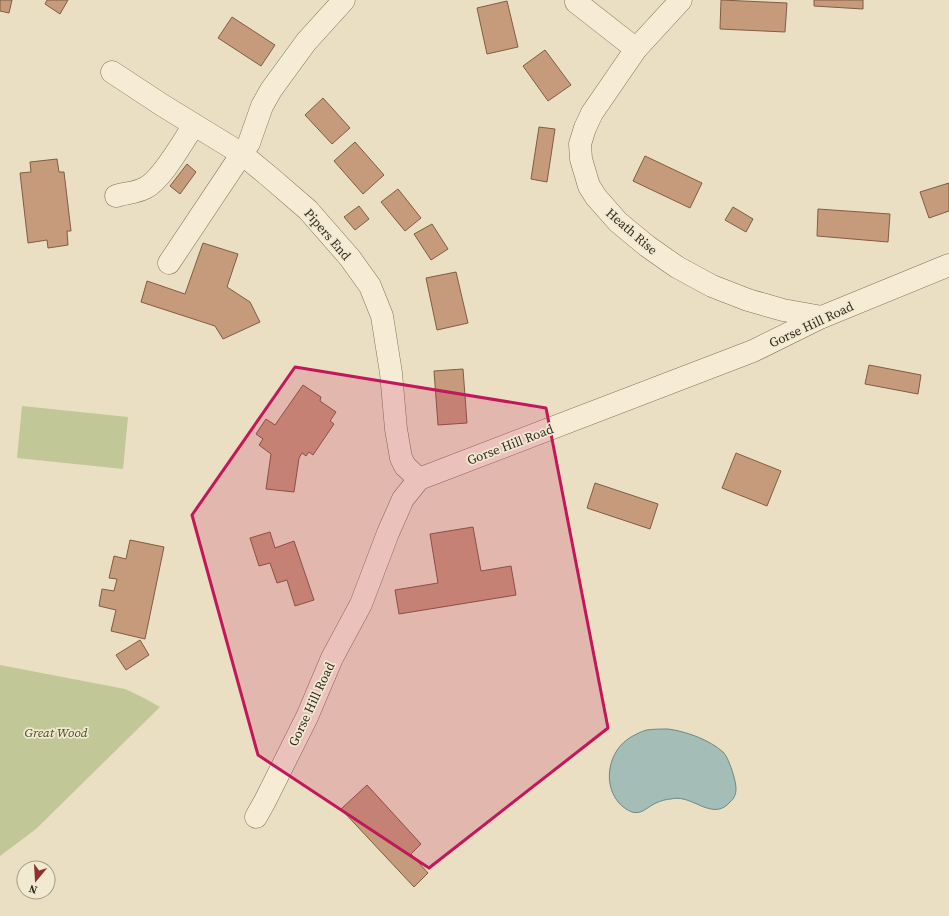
<svg xmlns="http://www.w3.org/2000/svg" width="949" height="916" viewBox="0 0 949 916" font-family="'Source Serif 4',serif">
<style>
.green{fill:#c1c797}
.water{fill:#a4bdb6;stroke:#6c8a83}
.building{fill:#c59b7b;stroke:#805c43}
.lines{fill:none;stroke-linecap:round;stroke-linejoin:round}
.minor-casing{stroke:#82715b;stroke-width:23}
.minor{stroke:#f6ecd5;stroke-width:22}
.marked{fill:#c2185b;fill-opacity:0.2;stroke:#c2185b;stroke-width:3;stroke-linejoin:round}
.labels{text-anchor:middle;stroke-width:3.5;stroke-linejoin:round;paint-order:stroke}
.street-label{font-size:13px;fill:#33291e;stroke:#f2e9d1}
.park-label{font-size:13px;font-style:italic;fill:#434e26;stroke:#f2e9d1}
</style>
<rect width="100%" height="100%" fill="#eadfc2"/>
<g class="green">
<path d="M22,406l106,11 -5,52 -106,-11z"/>
<path d="M0,665l125,24 19,9 16,9 -124,122 -36,27z"/>
</g>
<path class="water" d="M668,729c17,2 42,11 55,23 5,5 9,18 11,25 1,4 2,8 2,12 0,5 -2,10 -6,13 -14,17 -32,0 -47,-3 -3,-1 -9,-1 -12,0 -4,0 -11,2 -15,4 -11,5 -16,15 -30,6 -24,-16 -21,-54 2,-70 4,-3 14,-8 19,-9 7,-1 14,-1 21,-1z"/>
<g class="building">
<path d="M0,0h12l-3,13 -9,-2z"/>
<path d="M47,0h21l-8,14 -15,-10z"/>
<path d="M721,0l66,3 -2,29 -65,-3z"/>
<path d="M814,0h49v9l-49,-3z"/>
<path d="M507,1l11,46 -31,7 -10,-46z"/>
<path d="M232,17l43,28 -14,21 -43,-28z"/>
<path d="M545,50l26,35 -23,16 -25,-35z"/>
<path d="M323,98l27,30 -18,16 -27,-29z"/>
<path d="M539,127l16,2 -8,53 -16,-3z"/>
<path d="M355,142l29,33 -21,19 -29,-33z"/>
<path d="M645,156l57,27 -12,25 -57,-27z"/>
<path d="M57,159l2,13h5l7,59h-4l1,14 -20,3 -1,-8 -19,3 -8,-70 11,-1 -1,-10z"/>
<path d="M187,164l9,8 -16,22 -10,-8z"/>
<path d="M949,183v28l-20,7 -9,-26z"/>
<path d="M398,189l23,29 -16,13 -24,-29z"/>
<path d="M359,206l10,13 -14,11 -11,-13z"/>
<path d="M733,207l20,12 -7,13 -21,-12z"/>
<path d="M818,209l72,5 -2,28 -71,-6z"/>
<path d="M432,224l16,25 -17,11 -17,-26z"/>
<path d="M203,243l35,11 -11,33 23,15 10,20 -37,17 -8,-13 -74,-24 6,-21 38,13z"/>
<path d="M456,272l12,51 -31,7 -11,-52z"/>
<path d="M869,365l52,10 -3,19 -53,-10z"/>
<path d="M463,369l4,54 -29,2 -4,-54z"/>
<path d="M303,385l18,12 -1,4 16,11 -6,9 4,3 -21,31 -4,-3 -3,4 -4,-3 -3,5 -5,34 -28,-3 5,-35 -12,-9 4,-6 -7,-5 10,-15 9,6z"/>
<path d="M736,453l45,18 -14,35 -45,-18z"/>
<path d="M595,483l63,21 -8,25 -63,-21z"/>
<path d="M473,527l8,44 30,-5 5,29 -117,19 -4,-24 43,-7 -8,-49z"/>
<path d="M270,532l5,16 19,-7 20,59 -19,6 -8,-26 -10,3 -7,-20 -11,3 -9,-28z"/>
<path d="M130,540l34,7 -19,92 -34,-8 5,-21 -17,-4 3,-17 12,2 3,-12 -8,-1 5,-22 12,3z"/>
<path d="M140,640l9,15 -23,15 -10,-15z"/>
<path d="M367,785l54,59 -10,10 17,19 -14,14 -73,-78z"/>
</g>
<g class="lines">
<g class="minor-casing">
<g id="minor">
<path d="M681,0l-45,49 -44,64 -7,15 -5,16 1,15 8,27 7,11 22,25 29,24 30,21 35,19 36,14 35,10 39,7"/>
<path d="M576,2l60,47"/>
<path d="M112,72l50,33 80,49 29,24 37,32 42,48 20,28 12,30 9,57 5,56 5,29 4,8 14,13"/>
<path d="M116,196c9,-3 20,-3 29,-8 17,-8 38,-47 49,-63"/>
<path d="M169,263l80,-120 13,-37 9,-16 35,-48 38,-42"/>
<path d="M256,817l9,-16 42,-84 25,-59 29,-54 27,-71 15,-34 16,-20 334,-128 69,-34 127,-52"/>
</g>
</g>
<use href="#minor" class="minor"/>
</g>
<path class="marked" d="M295,367l251,41 62,320 -179,140 -171,-113 -66,-240z"/>
<g class="labels">
<g class="street-label">
<text transform="translate(632 231) rotate(41)" y="5">Heath Rise</text>
<text transform="translate(328 234) rotate(49)" y="5">Pipers End</text>
<text transform="translate(811 324) rotate(-25)" y="5">Gorse Hill Road</text>
<text transform="translate(510 444) rotate(-21)" y="5">Gorse Hill Road</text>
<text transform="translate(311 704) rotate(-65)" y="5">Gorse Hill Road</text>
</g>
<g class="park-label">
<text x="56" y="737">Great Wood</text>
</g>
</g>
<g transform="translate(36 880) rotate(198)"><circle r="19" fill="#f2e9d1" stroke="#a69c89"/>
<path d="M0-3L7 15L0 10L-7 15Z" fill="#8d3130"/>
<text y="-6" font-size="11" font-weight="bold" text-anchor="middle" fill="#33291e">N</text>
</g>
</svg>
